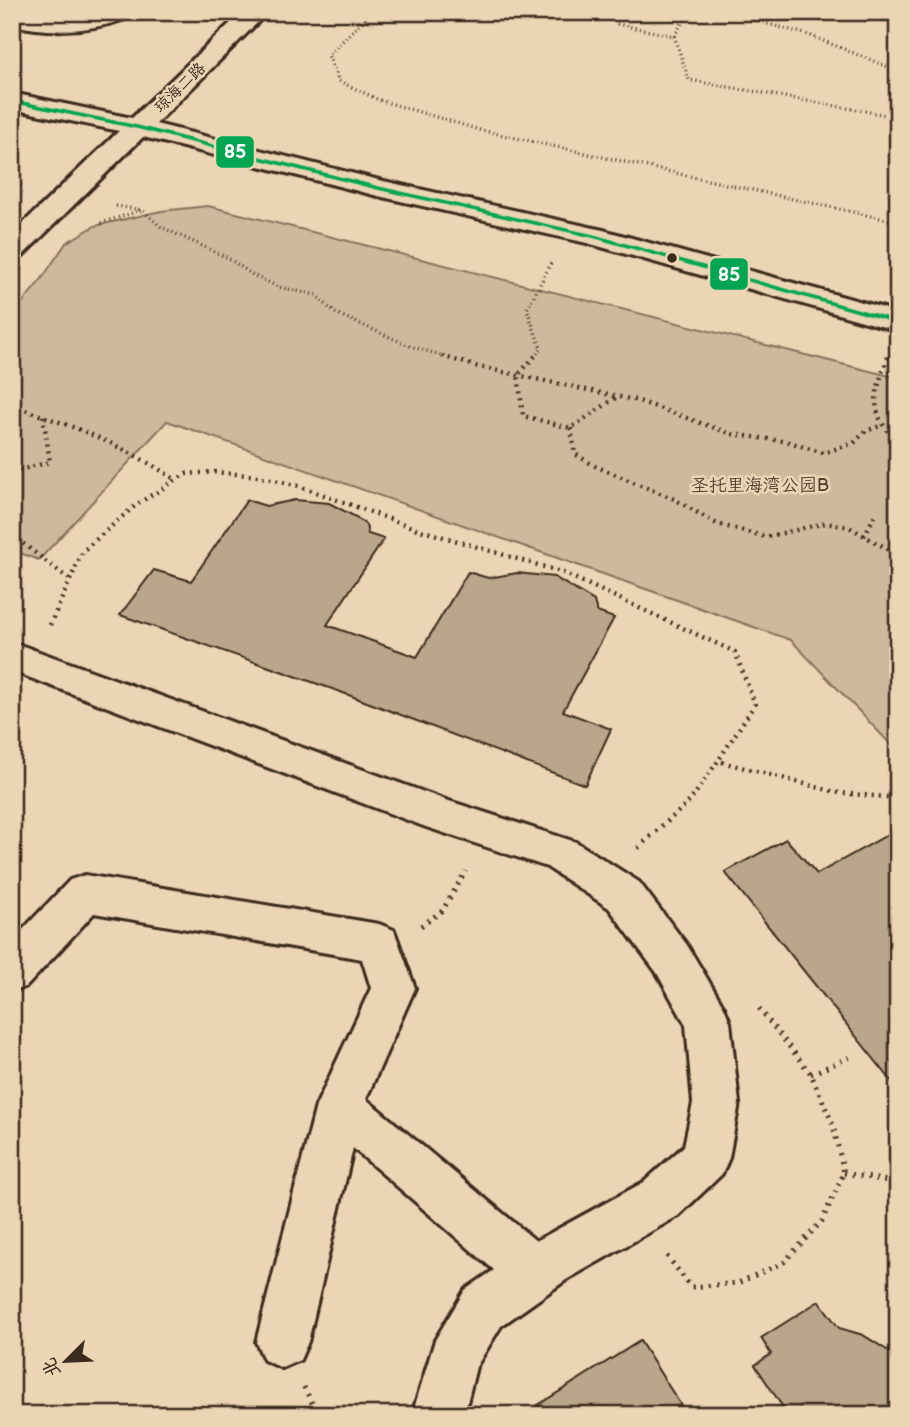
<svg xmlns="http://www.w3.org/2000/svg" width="910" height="1427" viewBox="0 0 910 1427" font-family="'Balsamiq Sans','LXGW WenKai TC',sans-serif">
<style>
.green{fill:#cfb99c;stroke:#85725d;stroke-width:2}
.building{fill:#baa68a;stroke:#3b2a1e;stroke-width:2}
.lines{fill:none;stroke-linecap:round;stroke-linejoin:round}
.street-casing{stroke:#3b2a1e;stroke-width:6}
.secondary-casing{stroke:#3b2a1e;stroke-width:6}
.path-far2{stroke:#3b2a1e;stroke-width:3.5;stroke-dasharray:1 3.5;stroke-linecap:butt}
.path-far1{stroke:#3b2a1e;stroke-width:4.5;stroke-dasharray:2 5;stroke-linecap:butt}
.path{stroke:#3b2a1e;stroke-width:5;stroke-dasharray:2 6;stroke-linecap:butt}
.street{fill:#ebd5b4;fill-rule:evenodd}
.secondary{fill:#ebd5b4;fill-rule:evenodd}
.bus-1-casing{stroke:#ebd5b4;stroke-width:7}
.bus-1{stroke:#00a651;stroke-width:3.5}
.bus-dot{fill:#3b2a1e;stroke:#ebd5b4;stroke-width:2.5}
.labels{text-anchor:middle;stroke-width:5;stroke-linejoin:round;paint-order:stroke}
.far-street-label{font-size:16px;fill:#3b2a1e;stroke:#ebd5b4}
.park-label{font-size:18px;fill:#513f31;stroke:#ebd5b4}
.line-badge{stroke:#ebd5b4;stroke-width:2.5}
.badge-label{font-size:19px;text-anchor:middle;font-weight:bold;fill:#fff}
</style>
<rect width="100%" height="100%" fill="#ebd5b4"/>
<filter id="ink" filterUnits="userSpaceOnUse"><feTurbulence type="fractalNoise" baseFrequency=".0143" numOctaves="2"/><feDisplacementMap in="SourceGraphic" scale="14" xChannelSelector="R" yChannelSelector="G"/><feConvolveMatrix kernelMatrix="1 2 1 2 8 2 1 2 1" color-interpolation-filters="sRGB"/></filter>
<g filter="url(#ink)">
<path class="green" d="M208,206l690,172v374l-107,-112 -624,-219 -128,139 -27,-10v-235l29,-35 25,-37 29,-17 66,-15z"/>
<g class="building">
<path d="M247,500l19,6 29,-6 34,3 27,14 10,8 2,9 16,5 -57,86 90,32 51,-85 20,6 29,-5 37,4 40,24 3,11 17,6 -51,93 48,18 -26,56 -247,-94 -218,-76 34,-45 37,11z"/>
<path d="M898,829v260l-173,-217 61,-33 31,35z"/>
<path d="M819,1301l20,27 24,7 35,22v58h-110l-33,-50 16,-11 -10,-16z"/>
<path d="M640,1341l47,74h-165z"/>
</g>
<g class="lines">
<g class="street-casing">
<g id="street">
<path d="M12,12l42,5 80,-5 -3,5c-40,15 -78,17 -119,8z"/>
<path d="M12,642l434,158 130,42 63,40 48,63 37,62 6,15 9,81 -10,55 -7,16 -44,42 -112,64 -65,46 -25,41 -12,48h-52l23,-75 30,-50 29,-20 -141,-122 -45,194 -8,18 -18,8 -18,-8 -8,-18 60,-236 55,-118 -9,-29 -268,-46 -67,73 -15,6v-51l58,-61 15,-5 294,49 15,6 21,58 -49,111 170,142 108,-59 40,-36 9,-43 -7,-78 -29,-52 -48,-65 -62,-41 -121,-40 -414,-156z"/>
</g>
</g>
<g class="secondary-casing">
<path id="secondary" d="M242,12h26l-112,112 223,56 224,50 295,82v19l-311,-88 -209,-47 -235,-59 -121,119 -10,3v-25l107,-103 -107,-22v-16l120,25z"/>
</g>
<g class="path-far2">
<path d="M372,12l-44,43 11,26 40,19 101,30 418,92"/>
<path d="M724,12l85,23 89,36"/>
<path d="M617,24l57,12 15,-24"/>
<path d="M674,36l15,44 209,37"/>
<path d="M12,183l10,2"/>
<path d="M116,206l26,4"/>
<path d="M101,223l41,-13 19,17 67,31 25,17 25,12 38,8 19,18 75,33 37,11"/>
<path d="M534,357l7,-8 -14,-40 24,-46"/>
</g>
<g class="path-far1">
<path d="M442,356l33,10 164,35 93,33 57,8 34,11 31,-10 12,-12 14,-5"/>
<path d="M535,356l-17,19 5,41 48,12 46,-31"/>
<path d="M888,357c-14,39 -21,54 10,86"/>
<path d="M12,406c58,18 113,40 164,74"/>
<path d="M571,428l4,26 20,12 79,33 43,25 49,13 59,-14 24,4 49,28"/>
<path d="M12,472l38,-10 -7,-47"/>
<path d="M12,535l57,44"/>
<path d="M864,536l11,-21"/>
<path d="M50,625l33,-74 54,-47 49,-30 27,-2 45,4 41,10 118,43 144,43 174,80 20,52 -37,57"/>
<path d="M667,822l23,-21 28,-40 121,32 59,5"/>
</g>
<g class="path">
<path d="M638,848l30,-28"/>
<path d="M421,926l21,-15 24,-40"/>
<path d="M811,1074l44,-19"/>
<path d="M844,1173l54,10"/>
<path d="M667,1256l24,31 47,-4 46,-21 38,-41 22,-48 -11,-48 -22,-51 -53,-67"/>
<path d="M304,1387l14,28"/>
</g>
<use href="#street" class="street"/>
<use href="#secondary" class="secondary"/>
<g class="bus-1-casing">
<path id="bus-1" d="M12,101l125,26 241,61 215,48 305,86"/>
</g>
<use href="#bus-1" class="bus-1"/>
</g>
</g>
<circle class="bus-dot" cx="672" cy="258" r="6"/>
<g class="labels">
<g class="far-street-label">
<text transform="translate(179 87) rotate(-44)" y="6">琼海二路</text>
</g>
<g class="park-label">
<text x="760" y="491">圣托里海湾公园B</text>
</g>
</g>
<g class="line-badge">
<rect x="215" y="135" width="40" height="34" rx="7" fill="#00a651"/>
<rect x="709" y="257" width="40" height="34" rx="7" fill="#00a651"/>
</g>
<g class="badge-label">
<text x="235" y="158">85</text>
<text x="729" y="281">85</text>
</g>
<rect width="910" height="1427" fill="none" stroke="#ebd5b4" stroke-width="42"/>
<rect x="21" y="21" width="868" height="1385" fill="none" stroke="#3b2a1e" stroke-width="2.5" filter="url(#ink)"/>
<g transform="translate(66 1361) rotate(246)" stroke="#ebd5b4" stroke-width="5" paint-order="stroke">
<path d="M0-5L12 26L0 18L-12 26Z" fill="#3b2a1e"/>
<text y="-10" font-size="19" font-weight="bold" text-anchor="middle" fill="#3b2a1e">北</text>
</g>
</svg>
